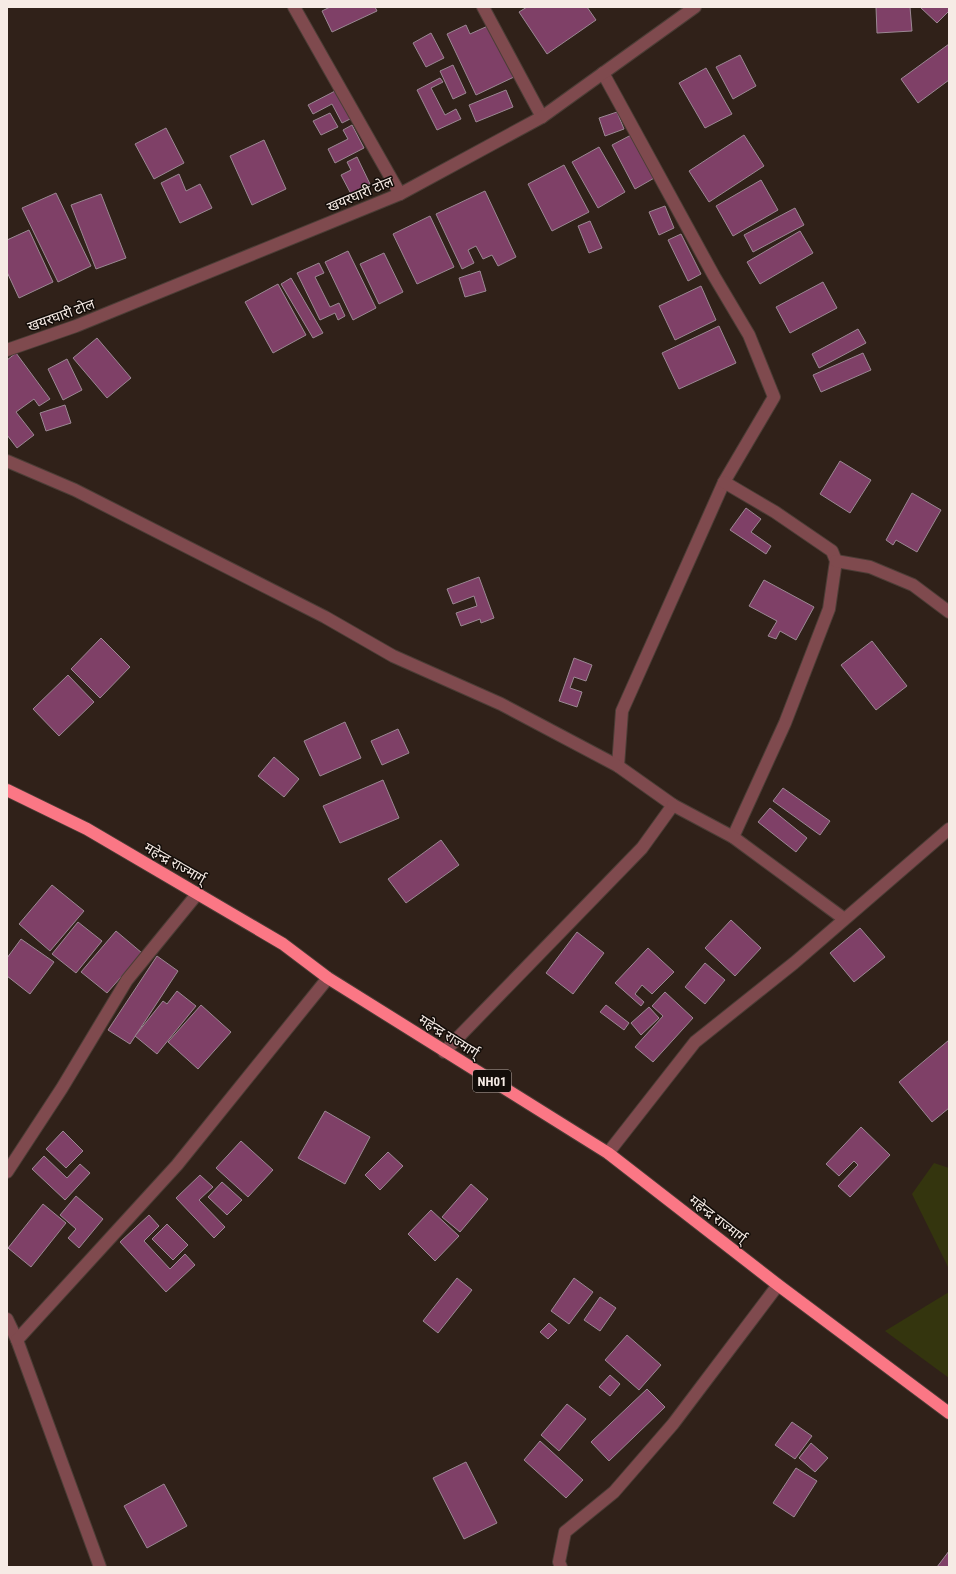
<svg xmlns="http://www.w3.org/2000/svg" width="956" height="1574" viewBox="0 0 956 1574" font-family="'Roboto Condensed','Noto Sans Devanagari',sans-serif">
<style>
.green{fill:#34350e}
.building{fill:#7f4067;stroke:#9b8893}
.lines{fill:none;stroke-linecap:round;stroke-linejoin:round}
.minor-casing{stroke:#4c3d36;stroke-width:14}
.highway-casing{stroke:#4c3d36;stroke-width:14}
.minor{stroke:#7f4a4e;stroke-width:12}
.highway{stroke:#fb7785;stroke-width:12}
.labels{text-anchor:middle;stroke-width:3;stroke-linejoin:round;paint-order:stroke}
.shield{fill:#130d09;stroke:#b2a8a3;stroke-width:1}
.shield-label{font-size:13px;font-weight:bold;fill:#f6ebe5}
.street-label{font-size:14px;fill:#f6ebe5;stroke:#130d09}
</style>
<rect width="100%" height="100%" fill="#302119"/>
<g class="green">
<path d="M934,1163l15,5v101l-37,-75z"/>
<path d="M949,1292v86l-64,-47z"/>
</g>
<g class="building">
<path d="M330,7h45l2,4 -45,21 -10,-21z"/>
<path d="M527,7h60l9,13 -49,34 -28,-42z"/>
<path d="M876,7h34l2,24 -35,2z"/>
<path d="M920,7h29v4l-12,12z"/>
<path d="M466,25l4,9 20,-9 24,52 -38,18 -29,-61z"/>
<path d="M431,33l13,25 -18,9 -13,-24z"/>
<path d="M949,44v36l-31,23 -17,-24z"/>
<path d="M740,55l16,31 -23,13 -17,-32z"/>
<path d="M453,65l13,28 -13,6 -13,-28z"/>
<path d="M706,68l26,46 -27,14 -26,-45z"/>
<path d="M440,78l3,4 -12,6 14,27 11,-6 5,10 -24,11 -20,-40z"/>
<path d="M337,90l15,28 -10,5 -10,-19 -19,10 -5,-9z"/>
<path d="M506,90l7,17 -37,15 -7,-17z"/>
<path d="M617,112l7,17 -19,7 -6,-18z"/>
<path d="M330,113l8,14 -17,8 -8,-14z"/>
<path d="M352,125l12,23 -29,15 -7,-14 20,-10 -5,-9z"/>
<path d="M166,128l18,35 -30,16 -19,-35z"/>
<path d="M633,134l23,43 -21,12 -23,-44z"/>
<path d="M744,135l20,31 -55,36 -20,-31z"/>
<path d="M264,140l22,49 -34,16 -22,-49z"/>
<path d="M599,147l26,45 -27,16 -26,-46z"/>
<path d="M357,157l13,27 -19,10 -10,-19 10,-5 -4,-8z"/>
<path d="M564,165l25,47 -37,19 -24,-47z"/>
<path d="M179,174l7,17 14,-7 12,24 -32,15 -19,-40z"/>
<path d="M761,180l17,30 -45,26 -17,-30z"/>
<path d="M485,191l31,66 -18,9 -6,-11 -9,4 -7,-13 -8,4 6,13 -12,6 -26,-55z"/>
<path d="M56,193l35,73 -33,16 -36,-74z"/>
<path d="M101,194l25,64 -30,11 -25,-64z"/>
<path d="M665,206l9,22 -15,7 -10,-23z"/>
<path d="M795,208l9,17 -51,27 -9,-17z"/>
<path d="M430,216l24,51 -37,17 -24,-50z"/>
<path d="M590,221l12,27 -13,5 -11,-27z"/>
<path d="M29,230l24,52 -34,16 -12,-26v-32z"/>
<path d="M800,231l13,22 -53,31 -13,-22z"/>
<path d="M681,234l20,40 -13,7 -20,-41z"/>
<path d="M348,251l28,57 -23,12 -28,-58z"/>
<path d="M384,253l19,39 -24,12 -19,-40z"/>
<path d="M319,263l5,10 -9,4 15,30 9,-4 6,13 -7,4 -3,-7 -15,7 -23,-47z"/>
<path d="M480,271l6,20 -21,6 -6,-19z"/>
<path d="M291,278l32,55 -10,5 -32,-54z"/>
<path d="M823,282l14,26 -47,25 -14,-26z"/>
<path d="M278,284l28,51 -33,18 -28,-51z"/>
<path d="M701,286l15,34 -41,20 -16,-34z"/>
<path d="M719,326l17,37 -57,26 -17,-36z"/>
<path d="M858,329l8,14 -47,25 -7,-14z"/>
<path d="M97,338l34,40 -24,20 -34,-40z"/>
<path d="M16,353l34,46 -11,7 -5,-7 -18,13 18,23 -17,13 -10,-13v-75z"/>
<path d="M863,353l8,17 -50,22 -8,-17z"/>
<path d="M67,359l15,31 -19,10 -15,-31z"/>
<path d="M65,405l6,18 -25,8 -6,-18z"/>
<path d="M840,461l31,19 -21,33 -30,-19z"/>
<path d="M912,493l29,17 -24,42 -21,-12 -3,5 -7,-5z"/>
<path d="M746,508l15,11 -10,13 20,14 -5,8 -36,-24z"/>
<path d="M479,577l15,41 -13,5 -1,-4 -19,7 -5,-13 21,-7 -3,-10 -21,8 -6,-15z"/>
<path d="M764,580l50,27 -18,33 -16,-9 -4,8 -8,-3 9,-15 -28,-15z"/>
<path d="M101,638l29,29 -30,31 -29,-29z"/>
<path d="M872,641l35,45 -31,24 -35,-45z"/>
<path d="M574,658l18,7 -6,16 -12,-4 -4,11 12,4 -5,15 -18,-6z"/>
<path d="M68,675l26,27 -35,34 -26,-27z"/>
<path d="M345,722l16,36 -41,18 -16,-35z"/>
<path d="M398,729l11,24 -27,12 -11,-24z"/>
<path d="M274,757l25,22 -15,18 -26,-21z"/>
<path d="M383,780l16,38 -59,25 -17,-37z"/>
<path d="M783,788l47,33 -10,14 -47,-34z"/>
<path d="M770,808l37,30 -11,14 -38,-30z"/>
<path d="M441,840l18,25 -53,38 -18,-24z"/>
<path d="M52,885l32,26 -34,40 -31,-27z"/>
<path d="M731,920l30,28 -26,28 -30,-28z"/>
<path d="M78,922l24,19 -26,32 -24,-19z"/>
<path d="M860,928l25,29 -31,25 -24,-29z"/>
<path d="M116,931l26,22 -35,40 -26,-21z"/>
<path d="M577,932l27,21 -31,41 -27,-21z"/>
<path d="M21,939l33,23 -24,32 -23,-18v-18z"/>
<path d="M648,948l26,24 -22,22 -10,-9 -7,9 9,8 -3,4 -26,-23z"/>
<path d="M157,956l21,15 -48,73 -22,-14z"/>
<path d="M705,963l20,17 -20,24 -20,-17z"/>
<path d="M177,991l19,15 -39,48 -22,-18 28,-35 4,3z"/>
<path d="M665,992l28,26 -40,44 -18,-15 28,-31 -11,-10z"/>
<path d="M201,1005l30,27 -33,37 -30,-27z"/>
<path d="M606,1005l23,18 -5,7 -24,-18z"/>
<path d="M649,1007l10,11 -18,17 -10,-12z"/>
<path d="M949,1040v68l-17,14 -33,-40z"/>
<path d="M325,1111l45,26 -25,47 -47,-26z"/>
<path d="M861,1127l29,28 -40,42 -12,-11 20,-21 -4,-4 -15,15 -13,-12z"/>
<path d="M63,1131l20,20 -17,17 -20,-19z"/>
<path d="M241,1141l32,29 -25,27 -32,-29z"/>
<path d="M388,1152l15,14 -23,24 -15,-15z"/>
<path d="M44,1156l23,22 13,-14 10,9 -25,27 -33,-31z"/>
<path d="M200,1175l13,12 -14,13 26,27 -11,11 -38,-40z"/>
<path d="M222,1182l20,18 -15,15 -19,-18z"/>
<path d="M471,1184l17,15 -28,33 -18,-15z"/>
<path d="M76,1196l27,23 -24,29 -11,-10 8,-9 -16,-14z"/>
<path d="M43,1204l23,19 -35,44 -23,-19z"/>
<path d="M431,1210l28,26 -24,25 -27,-27z"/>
<path d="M149,1215l10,11 -15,15 26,28 15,-15 10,11 -29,27 -46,-50z"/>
<path d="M167,1224l21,21 -15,15 -21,-21z"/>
<path d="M457,1278l15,12 -34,43 -15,-12z"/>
<path d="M574,1278l19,14 -24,32 -18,-13z"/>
<path d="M600,1297l16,11 -16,23 -16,-11z"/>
<path d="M549,1323l8,7 -9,9 -8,-7z"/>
<path d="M627,1335l34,30 -22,25 -34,-30z"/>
<path d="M610,1375l10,9 -10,12 -11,-9z"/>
<path d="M647,1389l18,18 -56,54 -18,-19z"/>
<path d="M567,1404l19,15 -27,32 -18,-16z"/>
<path d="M792,1422l20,14 -17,23 -20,-14z"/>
<path d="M540,1441l43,39 -17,18 -42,-38z"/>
<path d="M811,1443l17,15 -13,14 -16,-14z"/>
<path d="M466,1462l31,61 -33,16 -31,-61z"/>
<path d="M796,1468l21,13 -23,36 -21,-14z"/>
<path d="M164,1484l23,42 -40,22 -23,-42z"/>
<path d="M949,1551v16h-12z"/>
</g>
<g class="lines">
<g class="minor-casing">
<g id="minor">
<path d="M294,7l106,187"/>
<path d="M483,7l59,110"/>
<path d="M603,73l111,203 35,59 25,62 -50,85 -102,229 -4,55"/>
<path d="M7,350l69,-24 324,-132 142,-77 153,-110"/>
<path d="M7,461l68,29 250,127 68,39 108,48 117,62 55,39 -31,43 -198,204"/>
<path d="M724,482l51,30 57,39 4,10 -7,48 -44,114 -52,114"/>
<path d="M836,561l34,6 43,18 36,27"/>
<path d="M673,805l60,32 110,81"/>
<path d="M608,1153l87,-111 99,-79 155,-134"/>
<path d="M7,1172l55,-84 65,-108 71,-87"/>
<path d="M7,1319l10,21 83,227"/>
<path d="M17,1340l160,-175 151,-187"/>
<path d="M561,1567l-2,-5 6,-30 49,-40 59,-68 105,-139"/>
</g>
</g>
<g class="highway-casing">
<path id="highway" d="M7,790l80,39 196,115 45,34 280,175 170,132 171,128"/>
</g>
<use href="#minor" class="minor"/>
<use href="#highway" class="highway"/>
</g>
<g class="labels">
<rect class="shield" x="473" y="1070" width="38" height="22" rx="3"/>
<g class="shield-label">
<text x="492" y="1086">NH01</text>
</g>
<g class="street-label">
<text transform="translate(360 194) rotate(-23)" y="5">खयरघारी टोल</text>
<text transform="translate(61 315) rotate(-20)" y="5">खयरघारी टोल</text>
<text transform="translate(175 863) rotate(30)" y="5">महेन्द्र राज्मार्ग्</text>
<text transform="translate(449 1036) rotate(32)" y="5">महेन्द्र राज्मार्ग्</text>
<text transform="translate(718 1219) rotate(38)" y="5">महेन्द्र राज्मार्ग्</text>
</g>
</g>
<rect width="956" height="1574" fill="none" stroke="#f6ebe5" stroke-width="16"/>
</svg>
